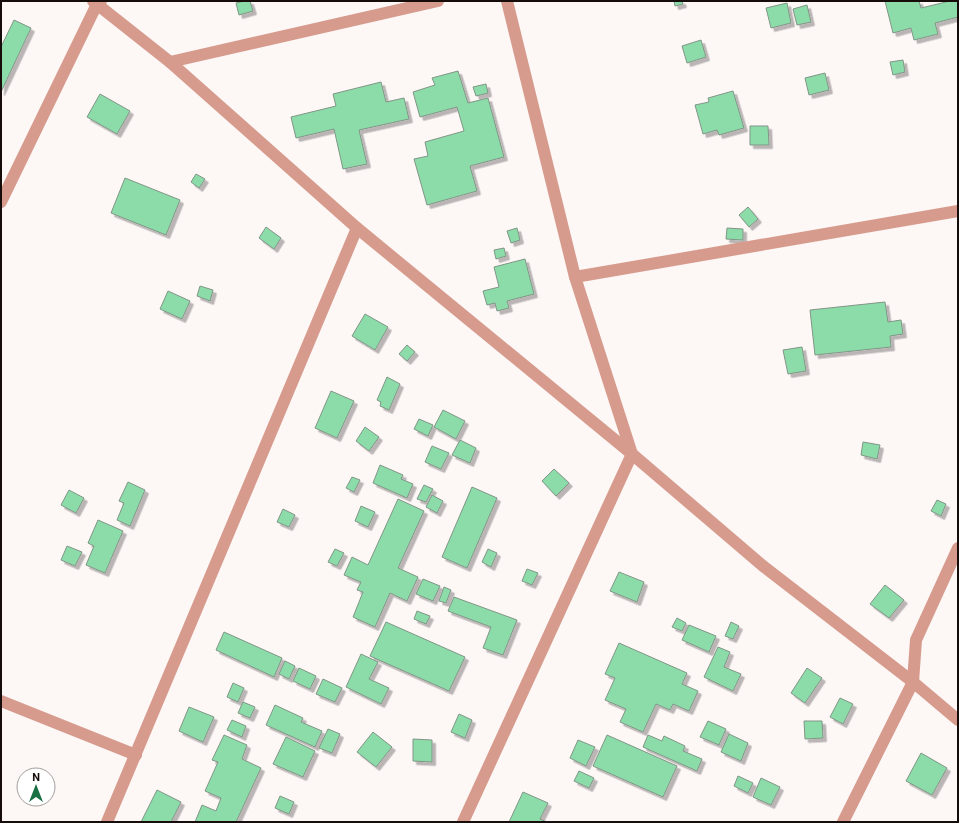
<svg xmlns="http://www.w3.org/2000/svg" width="959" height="823" viewBox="0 0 959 823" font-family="Roboto,sans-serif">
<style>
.building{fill:#8cdca9;stroke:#809586;filter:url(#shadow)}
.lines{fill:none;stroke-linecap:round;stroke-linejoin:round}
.minor{stroke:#d79b8d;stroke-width:12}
</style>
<defs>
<filter id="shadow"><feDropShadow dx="3.5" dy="3.5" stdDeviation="0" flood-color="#0004"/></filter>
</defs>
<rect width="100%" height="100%" fill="#fdf7f6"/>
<g class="building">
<path d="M244,1h6l3,10 -14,4 -3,-12z"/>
<path d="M674,1h8l1,3 -8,2z"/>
<path d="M885,1h34l2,7 29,-7h8v16l-23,6 3,11 -24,6 -3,-12 -18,5z"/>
<path d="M787,3l4,20 -20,5 -5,-20z"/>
<path d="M807,5l4,17 -14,3 -4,-16z"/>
<path d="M14,20l17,8 -30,64v-45z"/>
<path d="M701,40l5,17 -19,6 -5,-17z"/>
<path d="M903,60l2,12 -12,3 -3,-13z"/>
<path d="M458,71l10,32 20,-5 16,59 -34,9 7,25 -50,14 -13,-46 14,-3 -3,-14 39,-11 -7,-24 -37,10 -7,-25 22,-7 -3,-7z"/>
<path d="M825,73l4,17 -20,5 -4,-17z"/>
<path d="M381,82l5,20 18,-4 5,21 -50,11 8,34 -24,5 -9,-40 -38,9 -5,-21 45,-11 -3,-12z"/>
<path d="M486,84l2,9 -12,3 -3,-9z"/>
<path d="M733,91l11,37 -25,7 -2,-5 -14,4 -8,-29 14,-3 -1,-4z"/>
<path d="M100,94l30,17 -13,23 -30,-17z"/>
<path d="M750,126h18l1,19h-19z"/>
<path d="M196,174l9,5 -6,9 -8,-6z"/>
<path d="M125,178l55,22 -14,35 -55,-22z"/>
<path d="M748,207l10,12 -9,8 -10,-12z"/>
<path d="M266,227l15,11 -7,11 -15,-11z"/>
<path d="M517,228l3,12 -9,3 -4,-12z"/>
<path d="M727,228l16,1v11l-17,-1z"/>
<path d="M504,248l2,8 -10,3 -2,-9z"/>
<path d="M525,259l9,35 -27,7 2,7 -12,3 -2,-8 -8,2 -4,-14 16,-4 -5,-20z"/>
<path d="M200,286l13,4 -3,11 -13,-5z"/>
<path d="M168,291l22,10 -8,18 -22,-10z"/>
<path d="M885,302l3,20 13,-2 2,14 -13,2 1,11 -76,8 -5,-45z"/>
<path d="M365,314l23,13 -13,23 -23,-14z"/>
<path d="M407,345l8,7 -8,9 -8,-7z"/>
<path d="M802,347l4,24 -18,3 -5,-24z"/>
<path d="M387,377l13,7 -11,26 -9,-4 1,-4 -4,-2z"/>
<path d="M331,391l23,10 -17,37 -22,-10z"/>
<path d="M443,410l22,11 -9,18 -22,-12z"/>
<path d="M419,419l14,6 -5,11 -14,-7z"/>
<path d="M365,427l14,10 -10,14 -13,-10z"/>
<path d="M460,440l16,8 -6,15 -18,-8z"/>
<path d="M863,442l17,3 -3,14 -16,-4z"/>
<path d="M432,446l17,7 -8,16 -16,-7z"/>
<path d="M380,465l23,10 -2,4 12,5 -6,14 -34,-15z"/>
<path d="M554,469l15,14 -13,13 -14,-15z"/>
<path d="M352,477l8,3 -6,12 -8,-4z"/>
<path d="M128,482l17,8 -15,36 -13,-6 7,-17 -5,-2z"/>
<path d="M424,485l9,4 -7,13 -9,-3z"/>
<path d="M472,487l25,11 -30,70 -25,-11z"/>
<path d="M69,490l15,8 -8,15 -15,-8z"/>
<path d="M432,495l11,6 -6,12 -11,-6z"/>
<path d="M398,499l26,12 -26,57 20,9 -11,24 -17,-8 -15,34 -22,-10 10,-25 -6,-2 4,-8 -17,-7 8,-18 16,8z"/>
<path d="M937,500l9,4 -5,12 -10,-5z"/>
<path d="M361,506l14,6 -7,15 -13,-6z"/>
<path d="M283,509l12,6 -6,12 -12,-5z"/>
<path d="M98,520l25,11 -18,42 -19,-8 8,-19 -6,-3z"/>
<path d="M67,546l15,6 -7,14 -14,-6z"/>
<path d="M335,549l9,4 -7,13 -9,-4z"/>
<path d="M488,549l9,4 -6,14 -9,-5z"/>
<path d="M527,569l11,4 -6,12 -10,-4z"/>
<path d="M619,572l25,10 -7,20 -27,-11z"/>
<path d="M423,579l17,7 -7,15 -17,-7z"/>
<path d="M885,585l19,15 -15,18 -19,-14z"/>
<path d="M444,587l7,3 -5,13 -7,-2z"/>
<path d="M454,597l63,23 -14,35 -20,-7 8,-21 -43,-16z"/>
<path d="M417,611l13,5 -4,8 -12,-5z"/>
<path d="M677,618l9,5 -4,8 -10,-4z"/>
<path d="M386,622l79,35 -16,34 -79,-35z"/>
<path d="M731,622l8,4 -6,13 -8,-3z"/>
<path d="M689,625l27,11 -7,16 -27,-12z"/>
<path d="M224,632l58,26 -8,19 -58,-27z"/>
<path d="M619,643l68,30 -5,11 16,7 -9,20 -16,-7 -3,6 -14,-6 -13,28 -23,-10 6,-13 -21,-9 10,-22 -10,-4z"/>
<path d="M718,647l12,5 -6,15 17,7 -8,17 -29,-14z"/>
<path d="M361,654l17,8 -9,17 20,9 -8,16 -35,-17z"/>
<path d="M285,661l10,5 -6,13 -10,-5z"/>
<path d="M299,668l17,8 -6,13 -17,-8z"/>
<path d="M807,668l15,10 -17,25 -14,-10z"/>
<path d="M323,679l19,9 -7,14 -19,-8z"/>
<path d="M233,683l11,5 -6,14 -11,-5z"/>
<path d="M840,698l13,6 -10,20 -13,-7z"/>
<path d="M243,702l12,5 -5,11 -12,-5z"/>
<path d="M275,705l28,13 -2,4 21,9 -7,16 -49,-22z"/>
<path d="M189,707l25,10 -11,25 -24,-11z"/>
<path d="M459,714l13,6 -7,18 -14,-6z"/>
<path d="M232,720l14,6 -4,11 -15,-7z"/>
<path d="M708,721l18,8 -7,16 -19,-8z"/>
<path d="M804,721h18l1,17 -18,1z"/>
<path d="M328,729l12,5 -8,19 -13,-5z"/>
<path d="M373,732l19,15 -16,20 -19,-15z"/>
<path d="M729,734l19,9 -7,18 -20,-9z"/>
<path d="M224,735l23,10 -5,14 19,9 -25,54h-41l7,-17 14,6 5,-13 -16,-7 13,-29 -6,-2z"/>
<path d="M607,735l70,31 -14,31 -70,-31z"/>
<path d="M648,735l14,6 2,-5 21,10 -2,5 19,8 -5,12 -54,-24z"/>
<path d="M286,737l29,14 -12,26 -30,-13z"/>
<path d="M413,739l19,1v22l-19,-1z"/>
<path d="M578,740l17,7 -9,19 -16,-8z"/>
<path d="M921,753l26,15 -15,27 -26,-14z"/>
<path d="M579,771l15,7 -5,10 -15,-7z"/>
<path d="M738,776l15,7 -5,10 -14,-7z"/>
<path d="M761,778l19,9 -9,18 -18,-8z"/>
<path d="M157,790l24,12 -10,20h-30z"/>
<path d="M523,792l25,11 -8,16 7,3h-38z"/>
<path d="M280,796l14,6 -5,12 -14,-6z"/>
</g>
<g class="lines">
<g class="minor">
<path d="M93,1l77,61 187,166 275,226 131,112 150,116 45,38"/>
<path d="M170,62l268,-61"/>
<path d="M1,202l96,-198 4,-3"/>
<path d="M575,277l383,-66"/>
<path d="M1,701l135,54"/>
<path d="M107,822l250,-594"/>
<path d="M463,822l169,-368 -57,-177 -68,-276"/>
<path d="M843,822l70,-140 3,-42 42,-92"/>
</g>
</g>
<rect width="959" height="823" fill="none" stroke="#160d0a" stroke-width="4"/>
<g transform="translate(36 787)"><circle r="19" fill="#ffffff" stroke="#a29e9d"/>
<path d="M0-3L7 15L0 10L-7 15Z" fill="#187043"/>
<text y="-6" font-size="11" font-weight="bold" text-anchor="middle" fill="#160d0a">N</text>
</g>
</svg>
